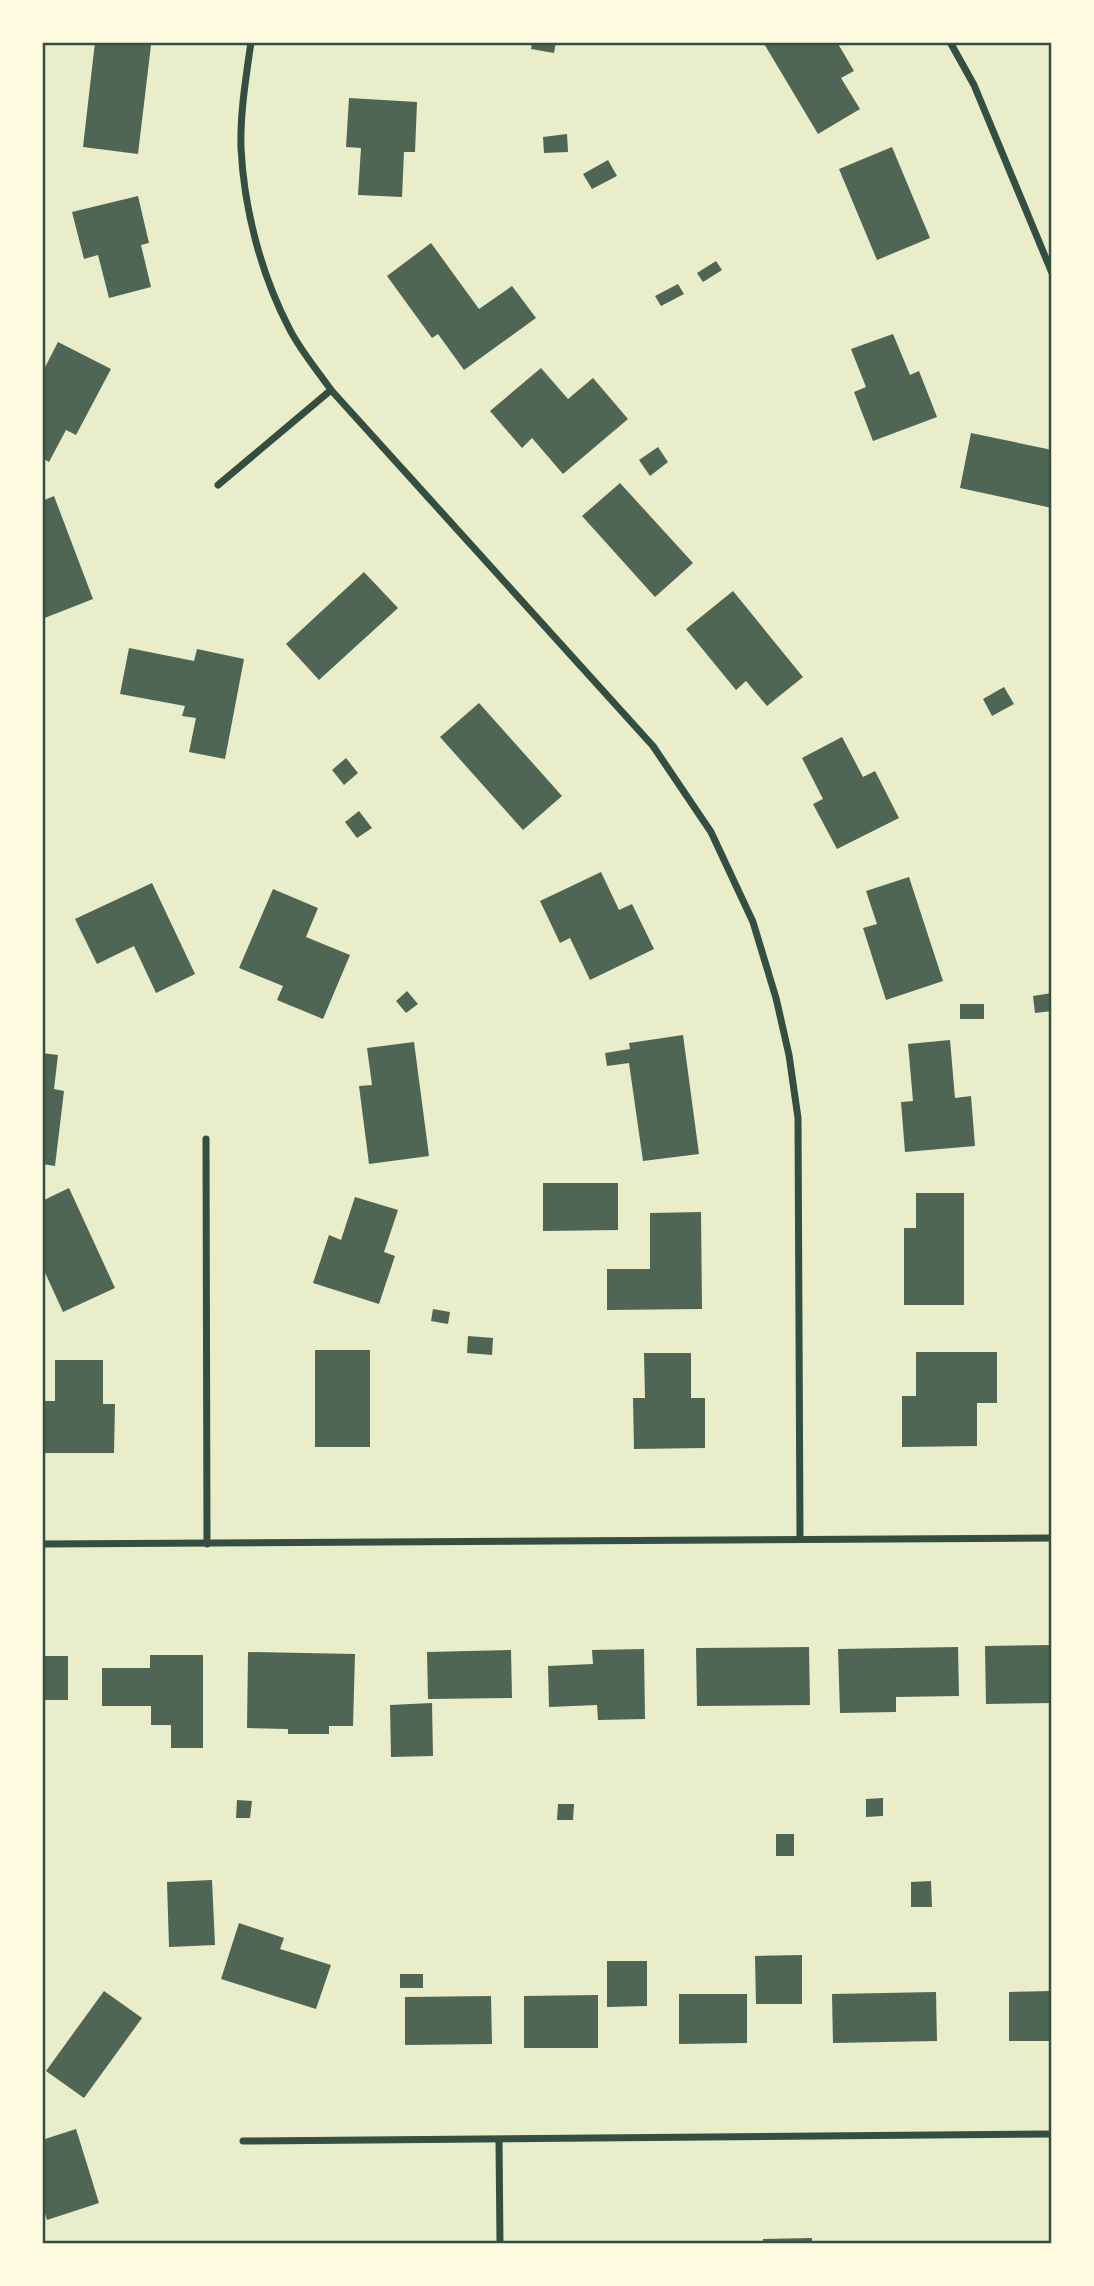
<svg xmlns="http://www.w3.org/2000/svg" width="1094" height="2286" viewBox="0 0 1094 2286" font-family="'PT Sans Narrow',sans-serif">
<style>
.building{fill:#4f6655}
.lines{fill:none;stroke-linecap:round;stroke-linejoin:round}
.minor{stroke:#344e41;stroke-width:7}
.neatline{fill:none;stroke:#344e41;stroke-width:2.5}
</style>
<rect width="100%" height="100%" fill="#e9edc9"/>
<g class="building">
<path d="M95,42l56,3 -13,109 -55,-7z"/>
<path d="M532,42h24l-2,11 -23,-4z"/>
<path d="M763,42h74l17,29 -13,7 19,31 -42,25z"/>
<path d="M349,98l68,4 -2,50h-11l-2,45 -44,-2 3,-47 -15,-1z"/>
<path d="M567,134l1,18 -24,1 -1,-16z"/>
<path d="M892,147l38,91 -53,22 -38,-91z"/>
<path d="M608,160l9,16 -25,13 -9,-15z"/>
<path d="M138,196l11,47 -8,2 10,42 -42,11 -11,-43 -14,4 -12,-47z"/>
<path d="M431,243l48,66 33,-23 24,32 -72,52 -26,-36 -6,4 -45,-62z"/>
<path d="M716,261l6,9 -19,12 -6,-9z"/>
<path d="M678,284l6,10 -23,12 -6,-10z"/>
<path d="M893,334l17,41 9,-4 18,46 -64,24 -19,-49 12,-5 -15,-38z"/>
<path d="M58,342l53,27 -35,66 -10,-5 -17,32 -7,-4v-85z"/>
<path d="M541,368l27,31 25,-21 35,41 -65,55 -31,-36 -10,10 -32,-37z"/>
<path d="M971,433l81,17v58l-92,-20z"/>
<path d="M658,447l10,15 -18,14 -11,-16z"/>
<path d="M620,483l73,80 -38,34 -73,-81z"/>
<path d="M54,496l39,103 -51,20v-118z"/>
<path d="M364,572l34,36 -79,72 -33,-36z"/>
<path d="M733,591l70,86 -36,29 -21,-25 -10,9 -50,-61z"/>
<path d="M129,648l65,13 3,-12 47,10 -19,100 -36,-7 7,-34 -14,-2 3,-10 -65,-12z"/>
<path d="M1004,687l10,17 -22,12 -9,-17z"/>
<path d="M479,703l83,93 -39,34 -83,-93z"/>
<path d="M842,737l21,40 12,-6 24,47 -62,31 -24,-45 10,-5 -21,-41z"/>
<path d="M346,758l12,15 -14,12 -12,-15z"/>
<path d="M359,811l13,17 -15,10 -12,-16z"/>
<path d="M601,872l18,38 13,-6 22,45 -64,31 -20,-42 -10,5 -20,-42z"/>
<path d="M909,877l34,104 -57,19 -23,-72 14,-4 -11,-33z"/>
<path d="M152,883l43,91 -39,19 -22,-47 -37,18 -22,-45z"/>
<path d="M273,889l45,19 -12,29 44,18 -27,64 -46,-19 6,-14 -44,-18z"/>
<path d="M407,991l11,13 -12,9 -10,-12z"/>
<path d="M1052,993v18l-17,2 -2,-17z"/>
<rect x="960" y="1004" width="24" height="15"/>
<path d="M683,1035l16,119 -56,7 -14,-98 -22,3 -2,-13 25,-4 -1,-6z"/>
<path d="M950,1040l5,58 16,-2 4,50 -70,6 -4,-50 12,-1 -5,-57z"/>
<path d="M414,1042l15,114 -60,8 -10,-78 13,-1 -5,-37z"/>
<path d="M42,1053l16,2 -4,34 10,2 -9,75 -13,-2z"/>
<path d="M543,1183h75v47l-75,1z"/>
<path d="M69,1188l46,100 -52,24 -21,-46v-65z"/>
<path d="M916,1193h48v112h-60v-77h12z"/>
<path d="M355,1197l43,13 -14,42 11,4 -16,48 -66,-21 16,-48 12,5z"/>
<path d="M701,1212l1,97 -95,1v-41h43v-56z"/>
<path d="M433,1309l17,3 -2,12 -17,-3z"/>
<path d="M468,1336l25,2 -1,17 -25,-2z"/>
<rect x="315" y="1350" width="55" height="97"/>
<path d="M916,1352h81v51h-20v43l-75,1v-51h14z"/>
<path d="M644,1353h47v45h14v50l-71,1 -1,-51h12z"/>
<path d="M55,1360h48v44h12l-1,49h-69v-52h10z"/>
<path d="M1052,1645v58l-66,1 -1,-58z"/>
<path d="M809,1647l1,58 -113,1 -1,-58z"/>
<path d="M958,1647l1,49 -63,1v15l-56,1 -2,-64z"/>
<path d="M644,1649l1,70 -47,1 -1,-15 -48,2 -1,-41 45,-2 -1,-14z"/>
<path d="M511,1650l1,48 -84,1 -1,-47z"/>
<path d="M248,1652l107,2 -2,72h-24v8h-41v-5l-41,-1z"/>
<path d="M150,1655h53v93h-32v-23h-20v-19h-49v-38h48z"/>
<rect x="42" y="1656" width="26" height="44"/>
<path d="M432,1703l1,53 -42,1 -1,-52z"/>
<path d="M883,1798v18l-17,1v-18z"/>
<path d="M237,1800l15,1 -2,17h-14z"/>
<path d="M558,1804h16l-1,16h-16z"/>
<rect x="776" y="1834" width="18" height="22"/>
<path d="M212,1880l3,65 -46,2 -2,-65z"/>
<path d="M931,1881l1,26h-21v-25z"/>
<path d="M239,1923l45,15 -4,11 51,16 -15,44 -95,-30z"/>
<path d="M802,1955v49h-46l-1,-48z"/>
<path d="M607,1961h40v45l-40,1z"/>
<rect x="400" y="1974" width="23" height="14"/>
<path d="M104,1991l38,27 -58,80 -38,-27z"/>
<path d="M1052,1991v50h-43v-49z"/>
<path d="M936,1992l1,49 -104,2 -1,-49z"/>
<path d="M679,1994h68v49l-68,1z"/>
<path d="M598,1995v53h-74v-52z"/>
<path d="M491,1996l1,48 -87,1v-48z"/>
<path d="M76,2129l23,74 -52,17 -5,-16v-64z"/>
<path d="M812,2238v6h-49v-5z"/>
</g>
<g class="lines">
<g class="minor">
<path d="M251,42c-5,35 -11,71 -10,106 3,61 20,126 48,180 11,22 28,42 42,62l322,356 58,86 42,90 23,76 13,57 9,63 2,421"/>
<path d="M950,42l24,43 78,188"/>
<path d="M218,485l113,-95"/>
<path d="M206,1139l1,405"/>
<path d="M42,1544l1010,-6"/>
<path d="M499,2140l1,104"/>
<path d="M243,2141l809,-7"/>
</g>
</g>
<rect width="1094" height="2286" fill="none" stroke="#fefae0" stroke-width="88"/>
<rect x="44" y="44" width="1006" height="2198" class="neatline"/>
</svg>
